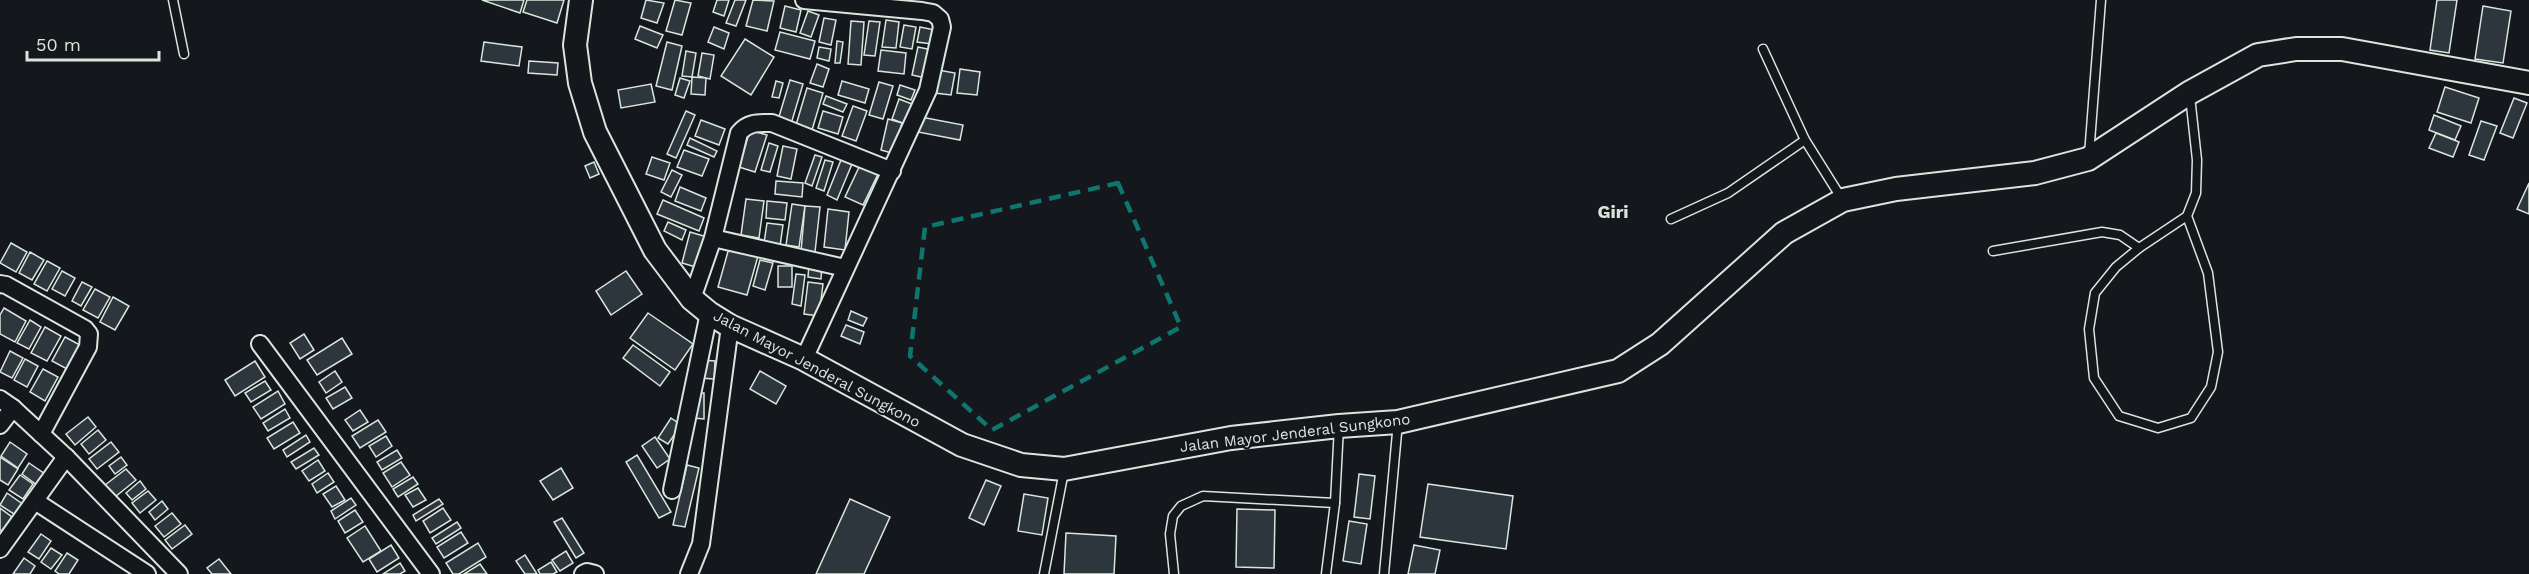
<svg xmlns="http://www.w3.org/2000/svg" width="2529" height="574" viewBox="0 0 2529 574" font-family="'Work Sans',sans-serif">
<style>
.building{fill:#2c363c;stroke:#d8e6dc;stroke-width:1.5}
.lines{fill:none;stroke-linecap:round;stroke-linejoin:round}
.lane-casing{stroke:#d8e6dc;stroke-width:11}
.street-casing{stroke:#d8e6dc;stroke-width:20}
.secondary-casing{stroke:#d8e6dc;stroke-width:26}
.lane{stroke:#14181c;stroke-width:8}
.street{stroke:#14181c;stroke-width:16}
.secondary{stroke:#14181c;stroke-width:22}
.marked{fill:none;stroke:#0f766e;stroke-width:4.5;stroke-dasharray:12 8;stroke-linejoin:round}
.labels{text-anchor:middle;stroke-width:4.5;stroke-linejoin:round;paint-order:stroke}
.street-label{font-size:15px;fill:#d8e6dc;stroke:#14181c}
.quarter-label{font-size:18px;font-weight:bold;fill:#d8e6dc;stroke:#14181c}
</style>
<rect width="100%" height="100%" fill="#14181c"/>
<g class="building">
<path d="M482,0h42l-4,13z"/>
<path d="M527,0h37l-7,23 -34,-11z"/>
<path d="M646,0l18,3 -7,20 -16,-5z"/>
<path d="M675,0l16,3 -9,32 -16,-4z"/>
<path d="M717,0h12l-5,16 -11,-4z"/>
<path d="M735,0h11l-10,26 -10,-3z"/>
<path d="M753,0l21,1 -7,30 -21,-5z"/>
<path d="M2437,0h20l-8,53 -19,-3z"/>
<path d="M785,6l16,4 -5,22 -16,-4z"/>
<path d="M2483,6l28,5 -8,52 -28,-4z"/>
<path d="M808,11l11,4 -8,22 -11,-4z"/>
<path d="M824,18l12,2 -5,25 -12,-3z"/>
<path d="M886,20l13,2 -3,26 -14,-1z"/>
<path d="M851,21l13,1 -3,43 -13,-1z"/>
<path d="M869,21l11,1 -5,34 -11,-1z"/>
<path d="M904,25l12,2 -4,22 -12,-2z"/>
<path d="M640,26l23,9 -6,13 -22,-9z"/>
<path d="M714,27l15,6 -5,16 -16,-7z"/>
<path d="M920,27l15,3 -3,14 -15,-2z"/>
<path d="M780,32l35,9 -5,18 -35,-9z"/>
<path d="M745,39l29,18 -23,38 -30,-19z"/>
<path d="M837,41l6,1 -3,21h-5z"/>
<path d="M484,42l38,5 -3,19 -38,-5z"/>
<path d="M667,42l15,4 -10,44 -16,-4z"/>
<path d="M819,47l12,2 -2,12 -12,-3z"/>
<path d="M918,47l19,4 -7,28 -18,-4z"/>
<path d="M881,50l25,3 -2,21 -26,-3z"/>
<path d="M686,51l10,2 -4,24 -10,-1z"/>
<path d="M702,53l12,2 -4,24 -12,-3z"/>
<path d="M529,61l29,2 -1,12 -29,-2z"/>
<path d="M817,64l12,5 -6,18 -13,-4z"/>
<path d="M960,69l20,3 -3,23 -20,-2z"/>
<path d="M938,70l17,3 -4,22 -16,-2z"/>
<path d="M692,77l14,1 -1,17 -14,-1z"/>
<path d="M680,78l10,3 -6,17 -9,-3z"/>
<path d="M790,80l13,4 -12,40 -13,-4z"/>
<path d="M776,81l7,2 -4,15 -7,-1z"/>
<path d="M842,81l27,8 -4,14 -27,-8z"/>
<path d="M879,82l14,4 -10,33 -14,-4z"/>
<path d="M651,84l4,18 -34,6 -3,-18z"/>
<path d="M900,85l15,5 -4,10 -14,-5z"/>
<path d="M2445,87l34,11 -8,25 -34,-11z"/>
<path d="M807,88l16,5 -11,37 -16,-5z"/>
<path d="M826,96l21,8 -4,8 -20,-8z"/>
<path d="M2514,98l13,5 -14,35 -13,-5z"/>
<path d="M899,99l13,5 -7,20 -13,-5z"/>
<path d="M853,106l14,5 -11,30 -14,-5z"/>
<path d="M686,111l9,4 -19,43 -9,-4z"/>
<path d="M823,111l20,6 -5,17 -20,-6z"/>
<path d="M2434,115l27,11 -6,14 -26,-10z"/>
<path d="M921,117l42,8 -3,15 -42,-8z"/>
<path d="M888,119l14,4 -7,31 -14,-4z"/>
<path d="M701,120l24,9 -6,16 -24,-9z"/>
<path d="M2481,121l16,5 -13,34 -15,-5z"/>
<path d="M750,130l17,5 -12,37 -16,-5z"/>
<path d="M2436,133l23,9 -6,15 -24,-9z"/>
<path d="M690,138l27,13 -3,6 -27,-12z"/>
<path d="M769,143l9,3 -8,26 -9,-2z"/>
<path d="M783,146l14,3 -6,30 -14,-3z"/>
<path d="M684,150l25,9 -7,17 -25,-9z"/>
<path d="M815,155l7,2 -10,29 -7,-3z"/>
<path d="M652,157l18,6 -6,17 -18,-6z"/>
<path d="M825,160l8,2 -9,29 -8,-3z"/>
<path d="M841,160l11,4 -15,36 -10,-5z"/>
<path d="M594,162l5,12 -9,4 -5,-12z"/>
<path d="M861,163l18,9 -16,33 -18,-8z"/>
<path d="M672,170l10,5 -11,22 -10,-5z"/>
<path d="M776,181l27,2 -1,14 -27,-3z"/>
<path d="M2529,183v31l-12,-5z"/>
<path d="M680,187l26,11 -5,13 -26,-10z"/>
<path d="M746,199l18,2 -5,37 -18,-3z"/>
<path d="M663,200l41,18 -5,13 -42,-17z"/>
<path d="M767,201l20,2 -2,17 -19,-2z"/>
<path d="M792,204l13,2 -6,41 -13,-2z"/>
<path d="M805,206l15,1 -5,45 -14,-1z"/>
<path d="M828,209l21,3 -4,38 -21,-3z"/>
<path d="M668,222l18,8 -4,10 -18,-9z"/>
<path d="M767,223l16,2 -3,21 -16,-3z"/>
<path d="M690,232l17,5 -8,31 -17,-5z"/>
<path d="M11,243l16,9 -11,20 -16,-9z"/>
<path d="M729,248l29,8 -11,39 -29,-8z"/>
<path d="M30,252l14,8 -12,20 -13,-7z"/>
<path d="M760,260l13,3 -8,27 -12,-4z"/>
<path d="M47,261l13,7 -13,23 -13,-7z"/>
<path d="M809,264l13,2 -1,13 -13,-2z"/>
<rect x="778" y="266" width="14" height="21"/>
<path d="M62,271l13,7 -10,18 -13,-7z"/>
<path d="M626,271l16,23 -31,21 -15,-24z"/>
<path d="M796,274l9,1 -4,31 -9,-2z"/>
<path d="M82,282l10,5 -11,19 -9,-5z"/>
<path d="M808,282l15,2 -4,32 -15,-2z"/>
<path d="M95,289l15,8 -12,21 -15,-8z"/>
<path d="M113,297l16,9 -14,24 -15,-8z"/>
<path d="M4,308l22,13 -11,21 -15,-8v-19z"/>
<path d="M851,311l16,7 -4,8 -15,-6z"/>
<path d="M648,313l45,31 -18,26 -45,-32z"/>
<path d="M30,320l11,7 -12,22 -12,-6z"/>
<path d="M846,325l18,7 -4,12 -19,-8z"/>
<path d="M45,327l16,9 -14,25 -16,-8z"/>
<path d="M304,334l10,16 -14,9 -10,-16z"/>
<path d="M65,337l15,8 -13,24 -15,-8z"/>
<path d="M342,338l10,16 -35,21 -10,-15z"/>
<path d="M633,345l37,27 -10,14 -37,-28z"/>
<path d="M10,351l13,7 -11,20 -12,-6z"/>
<path d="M25,359l13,7 -11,21 -13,-7z"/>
<path d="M701,360l14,1 -1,18 -14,-1z"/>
<path d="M255,361l10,16 -30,19 -10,-16z"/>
<path d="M43,369l15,8 -13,24 -15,-9z"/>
<path d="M335,371l7,11 -16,11 -7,-11z"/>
<path d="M760,371l26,15 -10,18 -26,-15z"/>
<path d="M265,381l6,9 -20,12 -6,-9z"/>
<path d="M345,387l7,11 -19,11 -7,-11z"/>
<path d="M278,391l7,13 -24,15 -8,-12z"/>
<path d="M694,393h10v26l-10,-1z"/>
<path d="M285,409l5,9 -22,13 -5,-8z"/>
<path d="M360,410l8,12 -15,9 -8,-11z"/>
<path d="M88,417l8,10 -21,18 -9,-11z"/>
<path d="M671,418l10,7 -13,19 -10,-6z"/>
<path d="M378,420l8,12 -26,16 -8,-12z"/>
<path d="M293,422l7,11 -26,16 -7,-11z"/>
<path d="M98,430l8,10 -17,14 -8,-10z"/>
<path d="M306,435l4,7 -23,15 -4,-7z"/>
<path d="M386,436l6,10 -16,11 -7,-11z"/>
<path d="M655,437l15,22 -13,9 -15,-22z"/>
<path d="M10,442l17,12 -9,14 -17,-12z"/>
<path d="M111,442l8,10 -22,17 -8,-10z"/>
<path d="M314,448l5,7 -23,14 -5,-7z"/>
<path d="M397,450l5,8 -20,12 -5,-8z"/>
<path d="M637,455l34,57 -12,6 -33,-56z"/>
<path d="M0,457l18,12 -10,16 -8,-5z"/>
<path d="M121,457l6,8 -12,9 -6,-8z"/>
<path d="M318,460l7,11 -16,10 -7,-10z"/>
<path d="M401,462l9,13 -18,12 -9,-14z"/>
<path d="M29,463l16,11 -8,11 -15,-11z"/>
<path d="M687,465l12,3 -14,59 -12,-2z"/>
<path d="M561,468l12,20 -20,12 -13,-19z"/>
<path d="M126,469l10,11 -21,17 -10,-12z"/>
<path d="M328,473l6,9 -17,11 -5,-9z"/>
<path d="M1359,474l16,2 -5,43 -16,-2z"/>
<path d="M20,475l13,9 -10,15 -14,-9z"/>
<path d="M413,477l5,7 -20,13 -5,-8z"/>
<path d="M986,480l15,6 -17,39 -15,-7z"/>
<path d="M140,481l6,8 -14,11 -6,-7z"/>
<path d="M1428,484l85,12 -7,53 -86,-12z"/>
<path d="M336,486l9,14 -13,7 -9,-13z"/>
<path d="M418,488l8,12 -13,7 -8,-12z"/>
<path d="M148,491l8,9 -16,13 -8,-10z"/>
<path d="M7,493l17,12 -7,11 -17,-11z"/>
<path d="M1024,494l24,4 -6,37 -24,-4z"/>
<path d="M351,498l5,7 -21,14 -4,-8z"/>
<path d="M439,499l4,5 -27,17 -3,-6z"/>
<path d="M850,499l40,18 -26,57h-48z"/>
<path d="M162,501l6,8 -13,11 -6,-8z"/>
<path d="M0,508l12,9 -10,14 -2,-1z"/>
<path d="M443,508l8,12 -21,13 -7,-12z"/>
<path d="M1237,509l38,1 -1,58 -38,-1z"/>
<path d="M355,510l8,12 -18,11 -7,-12z"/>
<path d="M172,513l9,11 -17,13 -9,-11z"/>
<path d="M562,518l22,35 -8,5 -22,-36z"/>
<path d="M1349,521l18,3 -6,40 -18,-3z"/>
<path d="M457,522l4,6 -25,16 -4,-6z"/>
<path d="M185,525l7,9 -20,15 -7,-9z"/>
<path d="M365,526l16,25 -18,11 -16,-24z"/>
<path d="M461,532l7,11 -24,15 -7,-11z"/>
<path d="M1066,533l50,3 -2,38h-50z"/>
<path d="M41,534l10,7 -12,18 -11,-7z"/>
<path d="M478,543l8,14 -27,17h-6l-7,-11z"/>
<path d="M391,545l8,13 -22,14 -8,-13z"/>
<path d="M1414,545l26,5 -5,24h-27z"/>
<path d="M51,548l11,7 -11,14 -10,-7z"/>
<path d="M566,551l7,12 -13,8 -8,-11z"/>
<path d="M67,553l11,7 -9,14h-10l-4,-3z"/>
<path d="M525,555l12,19h-12l-9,-13z"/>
<path d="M24,558l11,8 -5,8h-17z"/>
<path d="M219,559l12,15h-19l-5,-6z"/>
<path d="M551,562l6,10 -4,2h-13l-2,-4z"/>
<path d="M400,563l5,8 -5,3h-17z"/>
<path d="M480,564l7,10h-23z"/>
</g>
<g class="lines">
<g class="lane-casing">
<g id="lane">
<path d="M173,0l11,54"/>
<path d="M1763,49l42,91 37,59"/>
<path d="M2089,155l12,-155"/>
<path d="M2187,216l21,57 10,79 -7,35 -20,31 -33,10 -39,-12 -25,-38 -5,-49 6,-36 21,-26 23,-19 48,-32 9,-23 1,-33 -7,-64"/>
<path d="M1671,219l57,-26 77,-53"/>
<path d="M1993,251l109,-19 18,3 19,13"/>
<path d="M1044,574l20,-103"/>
<path d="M1174,574l-4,-40 3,-18 8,-10 22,-10 132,7"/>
<path d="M1326,574l9,-71 4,-77"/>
<path d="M1384,574l14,-152"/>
</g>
</g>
<g class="street-casing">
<g id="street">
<path d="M804,0l118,11 11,2 7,6 2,8 -14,63 -124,269"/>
<path d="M713,238l132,30"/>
<path d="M0,284l6,1 79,44 4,5 -1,13 -47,87"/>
<path d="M692,299l21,-61 26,-105c9,-11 19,-10 33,-10l120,48"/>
<path d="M260,344l171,230"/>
<path d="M0,399l13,9 53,49 113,117"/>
<path d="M0,425l13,-17"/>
<path d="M672,490l37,-177"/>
<path d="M35,501l112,73"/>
<path d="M0,549l66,-92"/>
<path d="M583,574l4,-2 8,2"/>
<path d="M689,574l12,-30 29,-218"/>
</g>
</g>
<g class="secondary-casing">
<path id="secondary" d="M581,0l-6,45 5,38 15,49 60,118 37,49 17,14 21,13 74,33 158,86 59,20 43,4 167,-31 108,-12 59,-4 220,-51 42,-27 124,-111 59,-33 53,-11 139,-16 53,-14 101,-66 69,-38 38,-6h46l187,34"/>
</g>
<use href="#lane" class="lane"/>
<use href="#street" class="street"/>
<use href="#secondary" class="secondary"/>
</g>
<path class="marked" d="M1118,183l63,144 -189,103 -82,-74 15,-129z"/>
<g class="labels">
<g class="street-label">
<text transform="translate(817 369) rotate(28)" y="5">Jalan Mayor Jenderal Sungkono</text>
<text transform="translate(1295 433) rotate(-7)" y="5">Jalan Mayor Jenderal Sungkono</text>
</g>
<g class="quarter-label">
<text x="1613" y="218">Giri</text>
</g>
</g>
<path d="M27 51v9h132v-9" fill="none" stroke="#d8e6dc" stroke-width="3"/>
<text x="36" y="51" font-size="18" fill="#d8e6dc" stroke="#14181c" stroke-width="4.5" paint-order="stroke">50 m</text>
</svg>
